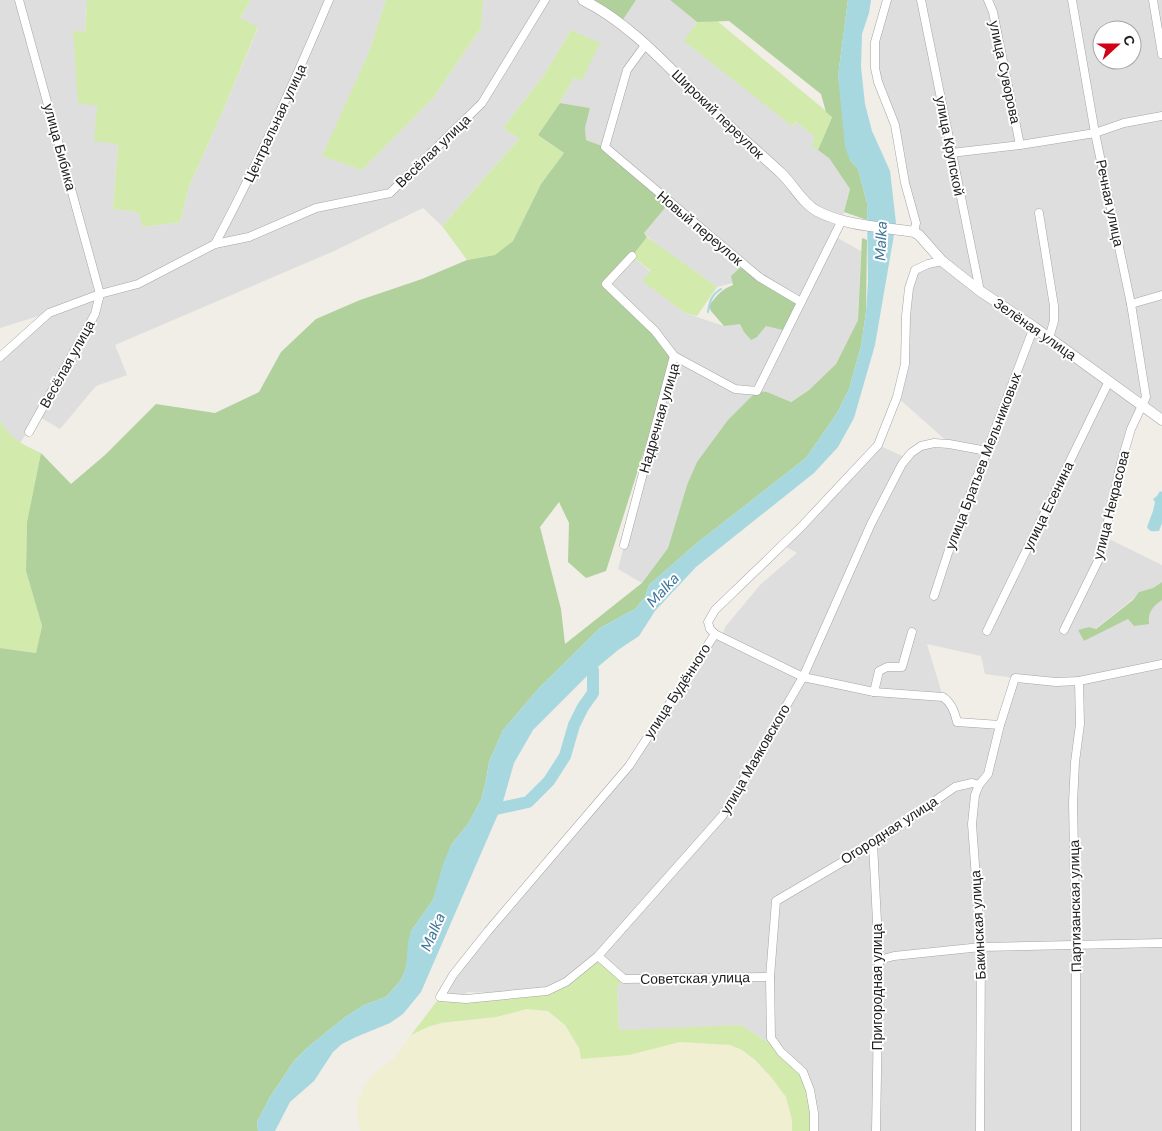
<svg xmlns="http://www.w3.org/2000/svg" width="1162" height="1131" viewBox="0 0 1162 1131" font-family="'DM Sans',sans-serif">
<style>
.residential{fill:#dfdede;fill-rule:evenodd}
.farmland{fill:#f0efd2}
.grass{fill:#d2ebad}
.forest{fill:#b0d19b}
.water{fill:#a7d8df}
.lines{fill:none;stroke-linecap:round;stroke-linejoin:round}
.stream{stroke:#a7d8df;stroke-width:2}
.river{stroke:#a7d8df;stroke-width:12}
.minor-casing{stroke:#a5a5a5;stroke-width:9}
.tertiary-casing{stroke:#a5a5a5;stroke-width:11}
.minor{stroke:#fff;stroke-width:8}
.tertiary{stroke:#fff;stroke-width:10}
.labels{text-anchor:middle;stroke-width:4;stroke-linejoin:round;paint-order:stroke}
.street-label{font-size:14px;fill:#212121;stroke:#fff}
.water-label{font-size:15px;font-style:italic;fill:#41779b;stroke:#fff}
</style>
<rect width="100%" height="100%" fill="#f1ede7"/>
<g class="residential">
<path d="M0,0h88l-2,11 -1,22 -11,-2 23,75 21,38 -5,65 26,3 4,15 37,-5 10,-38 32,-71 36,-85 -18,-10 11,-18h135l-17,52 -46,104 39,14 72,-73 47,-69 1,-28h-2h103l37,24 16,-24h34l27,22 -12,19 108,85 3,-4 20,15 -4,8 17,13 21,31 -8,31 -8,16 27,15 -3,69 -22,44 -27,26 -19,12 -23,-10 -80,93 -19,63 -26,35 -24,-14 56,-213 -68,-72 26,-28 19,16 -8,9 42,32 39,13 16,-3 4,9 13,5 9,-11 -33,-43 -16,4 -61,-43 -12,-11 26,-31 -65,-55 -19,-7 -1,-12 5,-20 -30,-5 14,-25 25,-34 -28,-14 -27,45 -41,53 16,11 -77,87 -19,-18 -89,43 -219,94 12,30 -31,11 -36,43 -22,-13 -18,27 -14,-11 -6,-12v-63l48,-44 -48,15z"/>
<path d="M887,0h275v420l-19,-14 -12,23 -26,108 57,28v17l-9,6 -14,4 -6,7 -38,30 -6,-2 -11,3 6,11 44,-22 21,5v-8l3,-10 10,-6v531h-348l-47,-89 -26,-17 -122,6 -2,-45 -103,8 -46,-2 -11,6 -17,-1 13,-22 176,-209 86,-132 7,3 3,-10 36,-43 36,-31 -14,-8 95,-100 29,13 14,-12 28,-3 -52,-46 8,-33 1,-48 9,-46 27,-9 -26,-38 -21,-98 -17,-43 -4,-27zM1102,30h30v30h-30zM927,644l54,12 4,18 30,4 -15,47 -43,-3 -14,-25z"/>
</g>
<path class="farmland" d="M527,1009l21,2 17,14 14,23 77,-1 24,-5 50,3 12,5 29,27 15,20 6,23v11h-431l-4,-13v-15l9,-20 12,-13 17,-12 16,-23 17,-8 13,-4 55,-6z"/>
<g class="grass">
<path d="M87,0h164l-11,18 18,9 -36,86 -32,71 -10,38 -37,5 -5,-15 -25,-3 5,-65 -24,-3 3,-35 -19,-3 -5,-72 12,1z"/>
<path d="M386,0h97l-2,28 -47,69 -72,73 -40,-14 47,-104z"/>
<path d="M716,20l116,96 -14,34 -7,-5 4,-8 -19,-15 -4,4 -108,-85 13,-19z"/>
<path d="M571,30l29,13 -18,37 -8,-2 -14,25 -22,32 26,18 -23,31 -28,57 -18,14 -28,5 -25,-34 77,-87 -16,-11 41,-53z"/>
<path d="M647,237l70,50 -20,29 -12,-3 -43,-32 9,-10 -19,-15z"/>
<path d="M0,420c10,19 22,24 41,33l-14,69 -1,49 16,55 -6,27 -36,-5z"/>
<path d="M598,956l26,23 -7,7 2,44 122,-5 26,17 4,-4 32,34 11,59h-22v-11l-6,-23 -15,-20 -16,-17 -13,-10 -12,-5 -50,-3 -51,13 -48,4 -2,-11 -14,-23 -17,-14 -21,-2 -31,8 -55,6 -13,4 -17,8 29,-38 26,2 81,-8z"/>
</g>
<g class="forest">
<path d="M583,0h53l-16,24z"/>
<path d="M670,0h178l-10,76 12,84 8,9 9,34v17l-23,-8 6,-23 -21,-31 -11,-8 14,-33 -6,-5 -5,-18 -92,-73 -32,1z"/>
<path d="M560,103l30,5 -5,20 1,12 19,7 65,55 -26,31 3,4 -15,19 -26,28 68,72 -68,215 -20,7 -18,-16 1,-39 -10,-21 -19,25 21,82 4,35 77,-61 26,-35 19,-63 10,-23 31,-42 29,-29 10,1 24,10 18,-12 27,-26 22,-44 4,-82 5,2 -1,72 -5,34 -12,43 -12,24 -31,45 -109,85 -48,42 -4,12 -10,12 -35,19 -61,60 -36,42 -14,32 -3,19 -5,19 -13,24 -17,21 -18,55 -22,31 -5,37 -5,12 -15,17 -22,8 -20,13 -37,30 -13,13 -24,36 -13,25 1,9h-258v-483l36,5 6,-27 -16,-55 1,-49 14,-69 30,31 34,-29 51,-51 59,9 44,-21 22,-40 35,-33 44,-19 62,-21 45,-19 28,-5 18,-14 28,-57 23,-31 -26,-18z"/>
<path d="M744,264l57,38 -14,29 -21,-5 -9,11 -6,3 -7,-8 -4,-8 -16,2 -13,-15 -2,-5c7,-10 13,-17 24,-21l-2,-9z"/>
<path d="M1162,582v18c-10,7 -14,12 -13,24l-15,2 -6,-7 -44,22 -6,-11 11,-3 7,2 37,-29 6,-8 14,-4z"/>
</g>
<g class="water">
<path d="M848,0h23l-2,13 -7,21 -1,33 4,37 7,27 18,40 6,52 -21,122 -21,73 -16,29 -24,26 -118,94 -41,44 -16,25 -21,14 -31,26 -54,54 -19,33 -12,42 -81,187 -18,22 -13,9 -34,14 -14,7 -9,8 -19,29 -24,21 -15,29h-17l-1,-9 13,-25 24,-36 13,-13 37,-30 20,-13 22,-8 15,-17 5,-12 2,-25 3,-12 22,-31 10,-36 8,-19 17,-21 13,-24 5,-19 3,-19 14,-32 36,-42 61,-60 35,-19 10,-12 4,-12 48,-42 109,-85 31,-45 12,-24 12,-43 5,-34 2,-30 -1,-79 -9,-34 -8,-9 -5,-13 -7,-71z"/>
<path d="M1160,491l2,1v31l-3,8c-6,0 -8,2 -12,-4l6,-16 2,-9 -2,-3 4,-3z"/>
</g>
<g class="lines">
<path class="stream" d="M708,312c2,-11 3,-17 13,-23"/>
<path class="river" d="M487,811l41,-9 21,-21 16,-25 9,-31 9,-18 10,-14v-22l-2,-7"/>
<g class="minor-casing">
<g id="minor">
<path d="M887,0l-12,42v26l3,14 17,43 10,58 11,40 -2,9"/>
<path d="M921,0l59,291"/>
<path d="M988,0l5,12 27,133"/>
<path d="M1153,0l9,54"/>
<path d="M646,44l-19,26 -22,77 154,130 42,25"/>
<path d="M951,153l69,-8 75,-12 29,-10 38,-7"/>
<path d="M1039,213l15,93v15l-5,17"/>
<path d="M215,244c43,-80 79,-161 114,-244"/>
<path d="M632,256l-26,28 49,47 19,25"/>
<path d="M942,261l-14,3 -13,6 -6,18 -3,28 -1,48 -8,33 -19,48 -77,82 -86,83 -7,12 2,7 5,5 -86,132 -141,165 -35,44 -13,22 26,2 81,-8 19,-9 32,-26 125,-141 80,-138 68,-153 31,-60 9,-11 10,-7 13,-3 15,1 38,7"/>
<path d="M1131,304l31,-9"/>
<path d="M0,357l49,-44 51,-19 -81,-294"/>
<path d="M29,432l66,-118 5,-20 38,-10 77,-40 34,-7 67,-29 74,-15 92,-90 63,-103"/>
<path d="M624,545l50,-189 61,33 22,2 85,-171"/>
<path d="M934,596l14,-43 86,-226"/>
<path d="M1064,630l36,-73 21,-94 10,-34 15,-32 -15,-93 -36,-171 -23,-133"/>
<path d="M987,631l122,-250"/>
<path d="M715,634l88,43 71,15 69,5c9,6 12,15 14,25l43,3 15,-47 41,4 23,-1 83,-17"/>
<path d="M874,692l5,-21 8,-4h15l10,-35"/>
<path d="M873,844l6,116 -3,171"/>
<path d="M598,956l26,23 146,-2"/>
<path d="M879,960l15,-4 87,-9 181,-4"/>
<path d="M814,1131v-18l-4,-23 -7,-18 -22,-20 -10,-14 -1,-61 6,-76 97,-57 82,-57 17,-4 7,2"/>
<path d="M980,1131l1,-184 -9,-123 3,-29 4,-10 9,-11 12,-49"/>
<path d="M1076,1131v-186l-3,-142 2,-41 5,-38 -1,-43"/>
</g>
</g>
<g class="tertiary-casing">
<path id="tertiary" d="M583,0c48,24 84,66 122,103 24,24 50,46 76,70 12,11 21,30 36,38 28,15 66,16 97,21l5,3 23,26 38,30 54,36 128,93"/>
</g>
<use href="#minor" class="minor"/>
<use href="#tertiary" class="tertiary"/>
</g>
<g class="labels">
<g class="street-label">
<text transform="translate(1005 72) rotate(78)" y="5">улица Суворова</text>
<text transform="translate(718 114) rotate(44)" y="5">Широкий переулок</text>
<text transform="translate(275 123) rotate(-65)" y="5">Центральная улица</text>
<text transform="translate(950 146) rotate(79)" y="5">улица Крупской</text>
<text transform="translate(60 147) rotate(75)" y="5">улица Бибика</text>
<text transform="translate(433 151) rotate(-44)" y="5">Весёлая улица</text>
<text transform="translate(1110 203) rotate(78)" y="5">Речная улица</text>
<text transform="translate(700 228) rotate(40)" y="5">Новый переулок</text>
<text transform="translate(1035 329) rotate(35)" y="5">Зелёная улица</text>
<text transform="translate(67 364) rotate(-61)" y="5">Весёлая улица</text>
<text transform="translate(659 418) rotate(-74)" y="5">Надречная улица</text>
<text transform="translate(983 461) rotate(-69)" y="5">улица Братьев Мельниковых</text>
<text transform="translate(1111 505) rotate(-76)" y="5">улица Некрасова</text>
<text transform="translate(1048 506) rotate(-64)" y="5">улица Есенина</text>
<text transform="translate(677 691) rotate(-57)" y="5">улица Будённого</text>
<text transform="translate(755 759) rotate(-60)" y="5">улица Маяковского</text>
<text transform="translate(889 830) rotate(-33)" y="5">Огородная улица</text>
<text transform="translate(1075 906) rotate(-91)" y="5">Партизанская улица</text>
<text transform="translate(978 925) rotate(-93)" y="5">Бакинская улица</text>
<text transform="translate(695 978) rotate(-1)" y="5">Советская улица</text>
<text transform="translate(877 987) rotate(-90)" y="5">Пригородная улица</text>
</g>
<g class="water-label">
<text transform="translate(881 241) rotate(-88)" y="5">Malka</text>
<text transform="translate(663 590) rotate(-47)" y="5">Malka</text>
<text transform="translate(433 932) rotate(-67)" y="5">Malka</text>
</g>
</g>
<g transform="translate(1117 45) rotate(69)"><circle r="24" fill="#ffffff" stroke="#a6a6a6"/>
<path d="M0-4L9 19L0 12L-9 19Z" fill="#d10015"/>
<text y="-8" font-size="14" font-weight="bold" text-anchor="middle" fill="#212121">С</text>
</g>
</svg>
